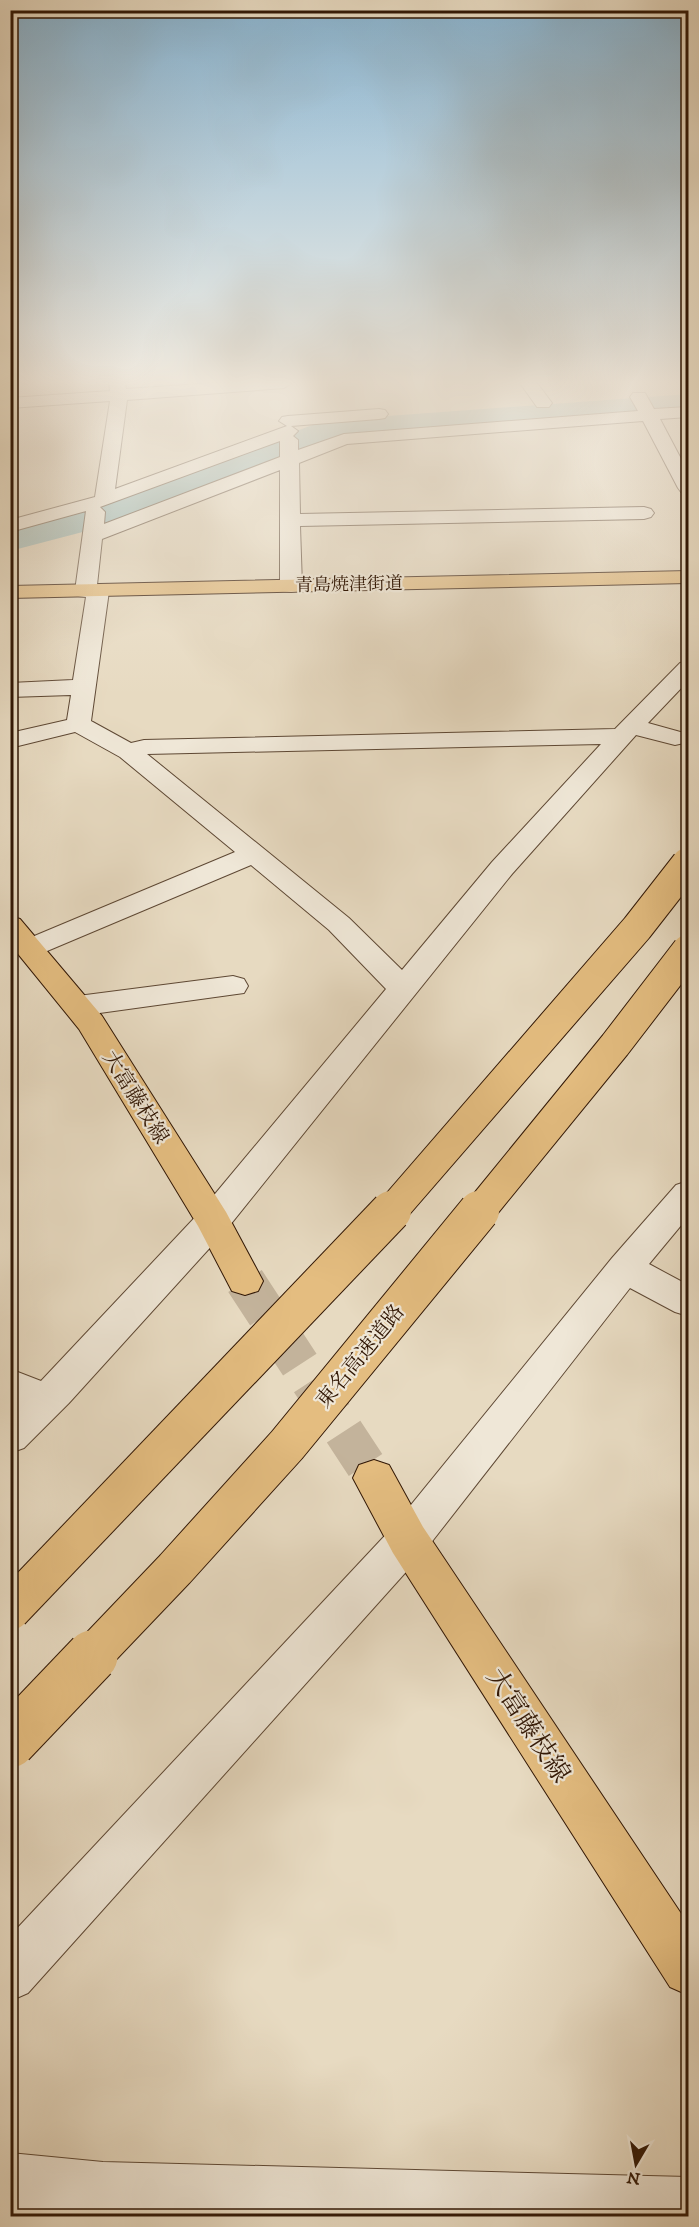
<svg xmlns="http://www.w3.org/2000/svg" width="699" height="2227" viewBox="0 0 699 2227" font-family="'IM FELL DW Pica','Noto Serif JP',serif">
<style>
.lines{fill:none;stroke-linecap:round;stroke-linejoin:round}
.river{fill:#98bab9;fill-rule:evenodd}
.major-tunnel{stroke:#c3b39b;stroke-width:40;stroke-dasharray:40 20;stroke-linecap:butt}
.minor-casing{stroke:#5e4834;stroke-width:2}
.major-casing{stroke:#311705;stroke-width:2}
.minor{fill:#efe7d7;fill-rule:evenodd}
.major{fill:#e4bd80;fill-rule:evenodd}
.highway-bridge-far3-casing{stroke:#311705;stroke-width:26;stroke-linecap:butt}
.highway-bridge-far2-casing{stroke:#311705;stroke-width:33;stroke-linecap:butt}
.highway-bridge-far1-casing{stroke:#311705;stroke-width:42;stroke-linecap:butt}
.highway-bridge-casing{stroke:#311705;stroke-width:53;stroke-linecap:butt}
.highway-bridge-far3{stroke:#e4bd80;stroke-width:24}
.highway-bridge-far2{stroke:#e4bd80;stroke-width:31}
.highway-bridge-far1{stroke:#e4bd80;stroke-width:40}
.highway-bridge{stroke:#e4bd80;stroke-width:51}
.labels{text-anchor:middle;stroke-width:4.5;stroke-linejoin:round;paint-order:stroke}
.far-street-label{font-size:18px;fill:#311705;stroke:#efe7d7}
.street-label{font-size:21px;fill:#311705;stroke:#efe7d7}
.near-street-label{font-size:26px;fill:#311705;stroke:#efe7d7}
</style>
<rect width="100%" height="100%" fill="#e7dac1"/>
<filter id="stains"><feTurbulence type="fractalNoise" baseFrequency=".00333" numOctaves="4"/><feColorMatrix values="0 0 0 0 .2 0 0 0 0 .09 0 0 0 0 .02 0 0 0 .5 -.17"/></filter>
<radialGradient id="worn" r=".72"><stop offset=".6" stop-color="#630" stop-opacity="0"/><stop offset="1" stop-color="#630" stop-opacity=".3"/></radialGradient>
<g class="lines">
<path class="river" d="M688,394v20l-355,28 -193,75 -130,34v-24l102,-26 203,-77 18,-4z"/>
<path class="major-tunnel" d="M245,1281l129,197"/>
<g class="minor-casing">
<g id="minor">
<path d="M109,383h16l1,6 88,-6h78l-8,5 -157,12 -12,89 172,-63 -8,-5 3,-4 6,-1 91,-7 6,1 3,4 -3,4 -6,1 -88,7 7,5 -5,5 5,4v10l46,-16 294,-23 -8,-14 3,-4h12l9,16 34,-2v10l-28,2 28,53v22l-7,-2 -3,-4 -35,-67 -296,23 -48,19 1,51 344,-7 7,2 3,4 -3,4 -7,2 -344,7 2,60 -3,5 -8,1 -8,-1 -3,-5v-116l-178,69 -5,46 9,1 3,5 -18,130 40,22 13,-3 471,-11 65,-66 8,-2v20l-40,42 36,10 3,5 -3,5 -9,2 -39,-10 -124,139 -286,356 -157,173 -45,45 -14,5v-43l5,-4 -5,-2v-35l31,12 159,-169 186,-223 -57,-59 -78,-65 -211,89 -10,3 -10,-3 -5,-6 5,-6 215,-90 -115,-95 -45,-25 -65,16v-15l57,-13 4,-25 -61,2v-14l63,-3 13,-83 -8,-1 -3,-5 11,-80 -76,21v-12l85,-23 15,-96 -100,7v-10l100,-7zM280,441v16l-176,67 1,-12 -5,-5zM601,744l-109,118 -90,108 -53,-52 -202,-164z"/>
<path d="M520,383h17l15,20 -3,4h-12z"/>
<path d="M233,976l11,3 4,7 -4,7 -166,23 -11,-3 -4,-7 4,-7 11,-3z"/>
<path d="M688,1181v36l-39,47 39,21v31l-13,-4 -45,-24 -207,265 -395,440 -18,8v-65l383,-409 219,-269 64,-73z"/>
<path d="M10,2153l93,9 585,15v39h-613l-65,-7z"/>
</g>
</g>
<g class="major-casing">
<g id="major">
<path d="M688,571v12l-678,15v-12z"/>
<path d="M10,916l10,3 82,97 124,196 37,69 -5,10 -13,4 -13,-4 -34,-65 -119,-197 -69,-85z"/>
<path d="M374,1460l15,5 34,62 265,397v71l-18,-8 -277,-434 -40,-75 6,-13z"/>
</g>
</g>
<use href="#minor" class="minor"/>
<use href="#major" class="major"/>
<g class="highway-bridge-far3-casing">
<path id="highway-bridge-far3" d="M686,866l2,-3"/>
</g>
<g class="highway-bridge-far2-casing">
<g id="highway-bridge-far2">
<path d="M390,1213l247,-285 50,-64"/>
<path d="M478,1213l137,-168 73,-95"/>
</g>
</g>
<g class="highway-bridge-far1-casing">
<g id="highway-bridge-far1">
<path d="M10,1610l381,-399"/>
<path d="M91,1657l84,-88 112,-124 192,-234"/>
</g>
</g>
<g class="highway-bridge-casing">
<path id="highway-bridge" d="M10,1742l82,-86"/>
</g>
<use href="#highway-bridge-far3" class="highway-bridge-far3"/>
<use href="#highway-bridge-far2" class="highway-bridge-far2"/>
<use href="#highway-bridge-far1" class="highway-bridge-far1"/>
<use href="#highway-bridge" class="highway-bridge"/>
</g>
<linearGradient id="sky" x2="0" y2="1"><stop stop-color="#88b6d5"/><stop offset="0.55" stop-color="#f4eee3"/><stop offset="1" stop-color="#f4eee3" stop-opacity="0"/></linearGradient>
<rect width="699" height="695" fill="url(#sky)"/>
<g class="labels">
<g class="far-street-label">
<text transform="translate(349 584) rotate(-1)" y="6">青島焼津街道</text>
</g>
<g class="street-label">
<text transform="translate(136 1097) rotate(58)" y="7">大富藤枝線</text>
<text transform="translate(360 1356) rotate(-51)" y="7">東名高速道路</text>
</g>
<g class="near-street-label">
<text transform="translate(529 1725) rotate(57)" y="9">大富藤枝線</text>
</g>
</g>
<rect width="699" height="2227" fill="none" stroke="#e7dac1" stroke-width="36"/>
<rect x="12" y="12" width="675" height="2203" fill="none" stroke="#311705" stroke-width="3"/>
<rect x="18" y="18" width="663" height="2191" fill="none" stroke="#311705" stroke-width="1.5"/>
<g transform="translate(636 2164) rotate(190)" stroke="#efe7d7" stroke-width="4.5" paint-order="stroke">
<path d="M0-4.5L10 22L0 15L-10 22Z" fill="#311705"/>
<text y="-9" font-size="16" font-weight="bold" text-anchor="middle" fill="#311705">N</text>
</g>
<rect width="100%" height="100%" filter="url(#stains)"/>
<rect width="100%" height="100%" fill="url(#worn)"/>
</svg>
